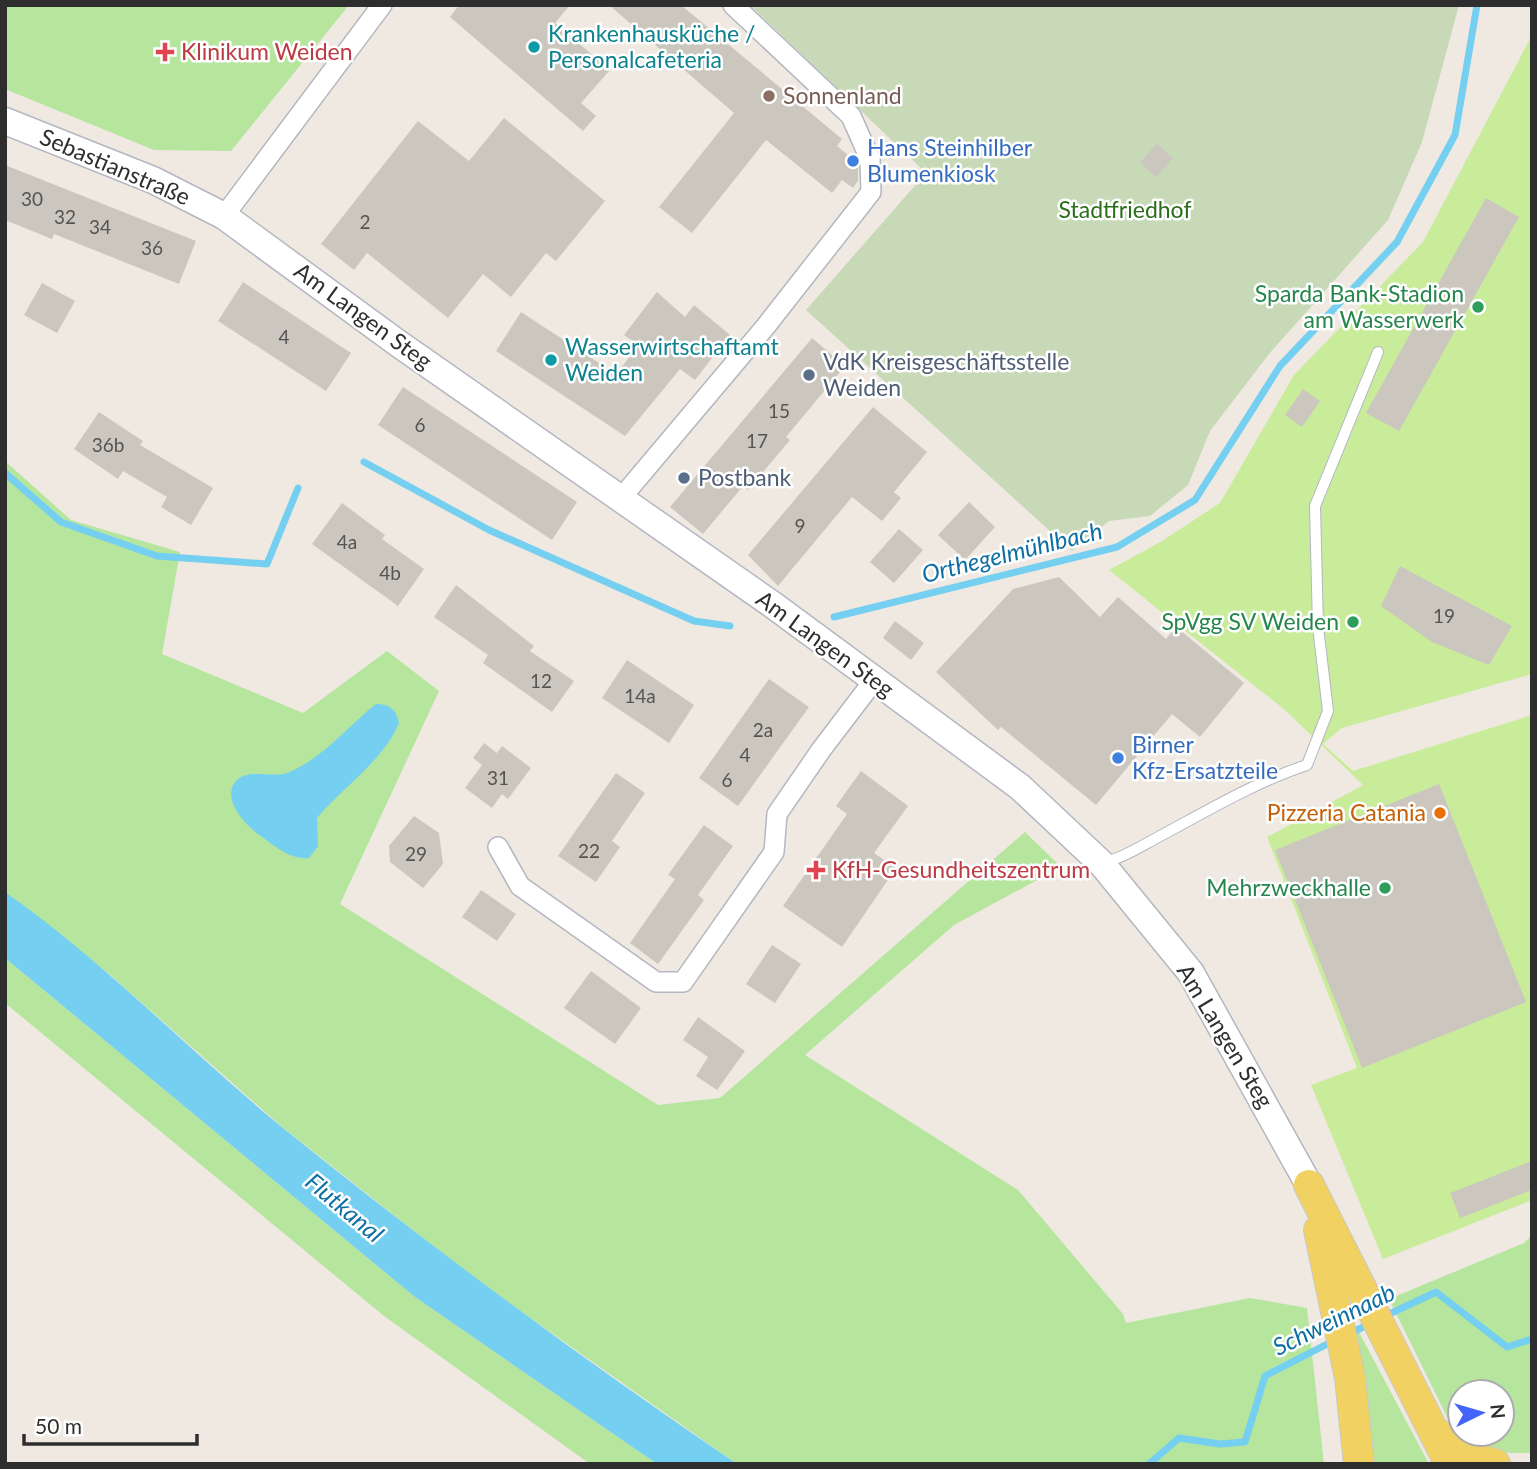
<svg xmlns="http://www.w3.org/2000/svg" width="1537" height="1469" viewBox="0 0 1537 1469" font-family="Lato,sans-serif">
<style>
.green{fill:#b6e59e}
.cemetery{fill:#c8d9b8}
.pitch{fill:#c9ec9a}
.water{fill:#75cff0}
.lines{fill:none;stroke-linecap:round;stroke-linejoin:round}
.stream{stroke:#75cff0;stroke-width:7}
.building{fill:#cbc7bf}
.lane-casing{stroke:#b4b7c1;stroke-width:12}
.street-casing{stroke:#b4b7c1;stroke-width:22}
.secondary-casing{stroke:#b4b7c1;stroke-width:29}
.primary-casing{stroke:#c9c9c9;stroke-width:32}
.lane{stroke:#fff;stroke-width:10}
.street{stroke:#fff;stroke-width:19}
.secondary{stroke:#fff;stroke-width:26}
.primary{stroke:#f2d163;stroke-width:30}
.culture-dot{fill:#0f9aa8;stroke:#fff;stroke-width:2.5}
.health-dot{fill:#e0444e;stroke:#fff;stroke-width:2.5}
.education-dot{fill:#8d6e63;stroke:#fff;stroke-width:2.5}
.shop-dot{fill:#3f7fe0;stroke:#fff;stroke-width:2.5}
.leisure-dot{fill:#2e9e5b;stroke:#fff;stroke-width:2.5}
.service-dot{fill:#5c6f8a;stroke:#fff;stroke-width:2.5}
.food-dot{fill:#e8710a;stroke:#fff;stroke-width:2.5}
.labels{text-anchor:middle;stroke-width:5;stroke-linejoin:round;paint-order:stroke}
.number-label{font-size:19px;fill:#555452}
.culture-label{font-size:23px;fill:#0d838f;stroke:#fff;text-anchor:start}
.health-label{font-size:23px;fill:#be3a42;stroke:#fff;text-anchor:start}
.education-label{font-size:23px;fill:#785e54;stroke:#fff;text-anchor:start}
.shop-label{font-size:23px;fill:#366cbe;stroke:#fff;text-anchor:start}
.street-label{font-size:23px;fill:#2e2e2e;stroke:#fff}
.park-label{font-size:23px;fill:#2c6e1b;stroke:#fff}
.leisure-label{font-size:23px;fill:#27864d;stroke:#fff;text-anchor:end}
.service-label{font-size:23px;fill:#4e5e75;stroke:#fff;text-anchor:start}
.food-label{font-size:23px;fill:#c56008;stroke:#fff;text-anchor:end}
.water-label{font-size:24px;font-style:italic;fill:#0d6fa3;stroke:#fff}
</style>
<rect width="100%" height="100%" fill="#efe9e1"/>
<g class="green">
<path d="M5,5h344l-118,146 -77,-1 -149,-61z"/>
<path d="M5,461l66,59 109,32 -18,102 141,59 84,-62 52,40 -99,213 318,201 62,-7 305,-266 36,35 -107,58 -149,130 213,135 105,124 3,9 124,-25 57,10 17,156h-587l-262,-185 -194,-153 -173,-153 -103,-81z"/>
<path d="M5,958l410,339 242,167h-67l-206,-148 -379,-313z"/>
<path d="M1532,1235v218c-25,0 -55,2 -71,-19h41v-42h-42v41l-12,-14 -59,-120 135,-56z"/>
<path d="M1353,1321l76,143h-63z"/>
</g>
<path class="cemetery" d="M750,5h709l-37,137 -34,78 -119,134 -59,77 -22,54 -38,31 -41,5 -37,30 -266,-241 120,-137z"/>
<path class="pitch" d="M1532,35v639l-190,54 -19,16 30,27 179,-56v485l-149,59 -72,-174 46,-17 -90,-231 96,-52 -78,-75 -176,-140 53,-29 58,-38 74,-128 129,-133z"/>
<g class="water">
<path d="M376,704c13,0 20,5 23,19 -16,38 -56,64 -82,95l1,28 -9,12c-20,2 -35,-13 -51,-24 -14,-10 -37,-36 -22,-53 11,-13 36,-3 51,-8 34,-13 61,-47 89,-69z"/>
<path d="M5,892c100,70 184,159 278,236 146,118 298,230 454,336h-80l-242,-167 -410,-339z"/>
</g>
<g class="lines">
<g class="stream">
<path d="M364,462l125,68 205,91 36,5"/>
<path d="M5,473l56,49 96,34 110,8 31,-76"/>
<path d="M834,617l283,-70 78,-47 85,-134 117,-124 58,-107 22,-130"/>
<path d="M1383,1317l53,-25 71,55 25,-8"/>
<path d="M1349,1334l24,-12"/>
<path d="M1149,1464l30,-26 41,6 25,-2 20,-66 70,-36"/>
</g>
</g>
<g class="building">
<path d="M459,5h111l-15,18 55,47 -29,33 15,13 -13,15 -133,-114z"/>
<path d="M609,5h72l161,134 -5,7 21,17v18l-5,7 -11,-8 -10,13 -66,-53 -74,93 -33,-26 75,-94z"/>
<path d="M504,118l101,83 -49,60 -10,-8 -35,44 -28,-23 -35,44 -81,-65 -13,17 -33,-26 97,-123 51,40z"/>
<path d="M1157,144l16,14 -17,19 -16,-15z"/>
<path d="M5,165l191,76 -17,43 -125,-50 -2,5 -47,-19z"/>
<path d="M1486,198l33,19 -120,214 -33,-18z"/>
<path d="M243,282l108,71 -25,38 -108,-70z"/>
<path d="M42,283l33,18 -18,32 -33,-18z"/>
<path d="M657,292l28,25 9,-12 36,30 -35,45 -15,-11 -55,67 -129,-85 25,-39 95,62 23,-29 -15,-10z"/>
<path d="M812,338l33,28 -59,71 4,3 -42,50 -5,-4 -40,48 -33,-27z"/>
<path d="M403,387l174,115 -25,38 -174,-115z"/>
<path d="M1303,389l17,12 -18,26 -17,-12z"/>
<path d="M873,407l54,45 -33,40 7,6 -19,23 -30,-24 -74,89 -30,-31z"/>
<path d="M99,412l44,29 -3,4 73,43 -22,37 -30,-18 6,-10 -44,-26 -5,8 -44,-30z"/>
<path d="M969,502l26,25 -30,33 -27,-25z"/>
<path d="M342,503l43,32 -3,4 42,30 -26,37 -86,-62z"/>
<path d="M899,529l24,21 -29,33 -24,-21z"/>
<path d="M1400,566l112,60 -23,39 -57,-23 -51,-36z"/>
<path d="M1059,577l41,40 18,-20 48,42 10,-12 68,56 -44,54 -28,-23 -76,91 -95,-78 -3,3 -62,-58 77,-83z"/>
<path d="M456,585l78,61 -4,5 44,30 -22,31 -69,-49 5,-8 -54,-38z"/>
<path d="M895,621l29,22 -13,17 -28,-22z"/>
<path d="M627,660l67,45 -25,38 -67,-45z"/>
<path d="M769,679l40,28 -71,99 -39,-28z"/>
<path d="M484,743l13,10 5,-7 29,22 -23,31 -6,-5 -10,14 -27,-20 17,-23 -9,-7z"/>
<path d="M861,771l47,35 -34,47 22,15 -54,79 -59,-41 64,-92 -11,-8z"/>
<path d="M616,773l29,20 -33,48 8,6 -24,35 -38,-26z"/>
<path d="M1439,784l87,218 -164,66 -87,-218z"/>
<path d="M414,816l25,17 4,31 -20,24 -33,-26 -1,-16z"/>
<path d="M704,825l29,21 -35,49 6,5 -46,64 -28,-21 45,-64 -7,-4z"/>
<path d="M481,890l35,24 -19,27 -35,-24z"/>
<path d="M772,945l29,19 -26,39 -29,-19z"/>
<path d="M591,971l50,37 -26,36 -51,-36z"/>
<path d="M698,1017l47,34 -28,39 -21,-14 12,-19 -25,-17z"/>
<path d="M1532,1161v29l-72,28 -10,-25z"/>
</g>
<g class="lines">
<g class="lane-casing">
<path id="lane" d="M1106,862c22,-6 38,-18 58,-28 46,-25 94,-53 143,-69l21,-54 -10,-84 -3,-121 63,-154"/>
</g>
<g class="street-casing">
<g id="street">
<path d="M224,216l158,-211"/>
<path d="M622,497l144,-171 105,-134 -1,-33 -19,-43 -118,-111"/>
<path d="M498,847l22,39 136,96h27l91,-130 3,-38 44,-64 54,-71"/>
</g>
</g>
<g class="secondary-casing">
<path id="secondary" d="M5,121l148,59 71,36 175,128 374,261 247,182 82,77 89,109 118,212"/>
</g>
<g class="primary-casing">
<g id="primary">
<path d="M1309,1185l141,279"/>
<path d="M1319,1230l31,148 9,86"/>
<path d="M1438,1434l26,21 31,9"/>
</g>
</g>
<use href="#lane" class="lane"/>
<use href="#street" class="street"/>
<use href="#secondary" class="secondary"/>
<use href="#primary" class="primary"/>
</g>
<g class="culture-dot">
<circle cx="534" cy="47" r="7"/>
<circle cx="551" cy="360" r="7"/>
</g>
<g class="health-dot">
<path d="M161.5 41.5h7v7h7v7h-7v7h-7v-7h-7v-7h7z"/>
<path d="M812.5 859.5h7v7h7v7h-7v7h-7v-7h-7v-7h7z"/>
</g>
<circle class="education-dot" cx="769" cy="96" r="7"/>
<g class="shop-dot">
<circle cx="853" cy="161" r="7"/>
<circle cx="1118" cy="758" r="7"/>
</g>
<g class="leisure-dot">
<circle cx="1478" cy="307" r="7"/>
<circle cx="1353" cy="622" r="7"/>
<circle cx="1385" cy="888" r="7"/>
</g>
<g class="service-dot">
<circle cx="809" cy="375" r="7"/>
<circle cx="684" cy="478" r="7"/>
</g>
<circle class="food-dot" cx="1440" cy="813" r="7"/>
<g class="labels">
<g class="number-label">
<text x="32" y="206">30</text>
<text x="65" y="224">32</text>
<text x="365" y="229">2</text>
<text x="100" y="234">34</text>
<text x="152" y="255">36</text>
<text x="284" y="344">4</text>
<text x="779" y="418">15</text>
<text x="420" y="432">6</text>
<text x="757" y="448">17</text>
<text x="108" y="452">36b</text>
<text x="800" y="533">9</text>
<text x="347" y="549">4a</text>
<text x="390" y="580">4b</text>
<text x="1444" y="623">19</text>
<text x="541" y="688">12</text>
<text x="640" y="703">14a</text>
<text x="763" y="737">2a</text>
<text x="745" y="762">4</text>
<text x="498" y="785">31</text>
<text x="727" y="787">6</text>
<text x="589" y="858">22</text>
<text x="416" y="861">29</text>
</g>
<g class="culture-label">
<text x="548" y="42">Krankenhausküche /<tspan x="548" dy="26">Personalcafeteria</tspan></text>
<text x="565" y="355">Wasserwirtschaftamt<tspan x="565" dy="26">Weiden</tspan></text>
</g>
<g class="health-label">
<text x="181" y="60">Klinikum Weiden</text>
<text x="832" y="878">KfH-Gesundheitszentrum</text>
</g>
<g class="education-label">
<text x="783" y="104">Sonnenland</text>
</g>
<g class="shop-label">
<text x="867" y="156">Hans Steinhilber<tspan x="867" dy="26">Blumenkiosk</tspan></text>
<text x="1132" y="753">Birner<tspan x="1132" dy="26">Kfz-Ersatzteile</tspan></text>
</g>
<g class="street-label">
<text transform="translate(115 167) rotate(23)" y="8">Sebastianstraße</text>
<text transform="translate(363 316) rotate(36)" y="8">Am Langen Steg</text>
<text transform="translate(825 644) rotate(36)" y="8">Am Langen Steg</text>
<text transform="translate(1225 1036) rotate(59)" y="8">Am Langen Steg</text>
</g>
<g class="park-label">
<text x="1125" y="218">Stadtfriedhof</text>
</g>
<g class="leisure-label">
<text x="1464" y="302">Sparda Bank-Stadion<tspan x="1464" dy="26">am Wasserwerk</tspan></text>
<text x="1339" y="630">SpVgg SV Weiden</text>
<text x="1371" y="896">Mehrzweckhalle</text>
</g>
<g class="service-label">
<text x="823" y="370">VdK Kreisgeschäftsstelle<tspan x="823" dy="26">Weiden</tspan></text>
<text x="698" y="486">Postbank</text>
</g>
<g class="food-label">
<text x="1426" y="821">Pizzeria Catania</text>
</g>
<g class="water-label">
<text transform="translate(1012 553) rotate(-14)" y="8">Orthegelmühlbach</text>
<text transform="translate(344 1208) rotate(40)" y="8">Flutkanal</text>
<text transform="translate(1334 1320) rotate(-26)" y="8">Schweinnaab</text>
</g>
</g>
<rect width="1537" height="1469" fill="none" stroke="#2e2e2e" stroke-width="14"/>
<g transform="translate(1481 1413) rotate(85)"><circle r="33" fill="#ffffff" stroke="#ababab" stroke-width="2"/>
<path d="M0-5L12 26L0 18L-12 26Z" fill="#4264fb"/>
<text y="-10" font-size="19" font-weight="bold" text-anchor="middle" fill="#2e2e2e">N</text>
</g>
<path d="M24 1434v10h173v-10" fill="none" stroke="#2e2e2e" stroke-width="3.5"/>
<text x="35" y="1434" font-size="21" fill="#2e2e2e" stroke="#ffffff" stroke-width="5" paint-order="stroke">50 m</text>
</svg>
